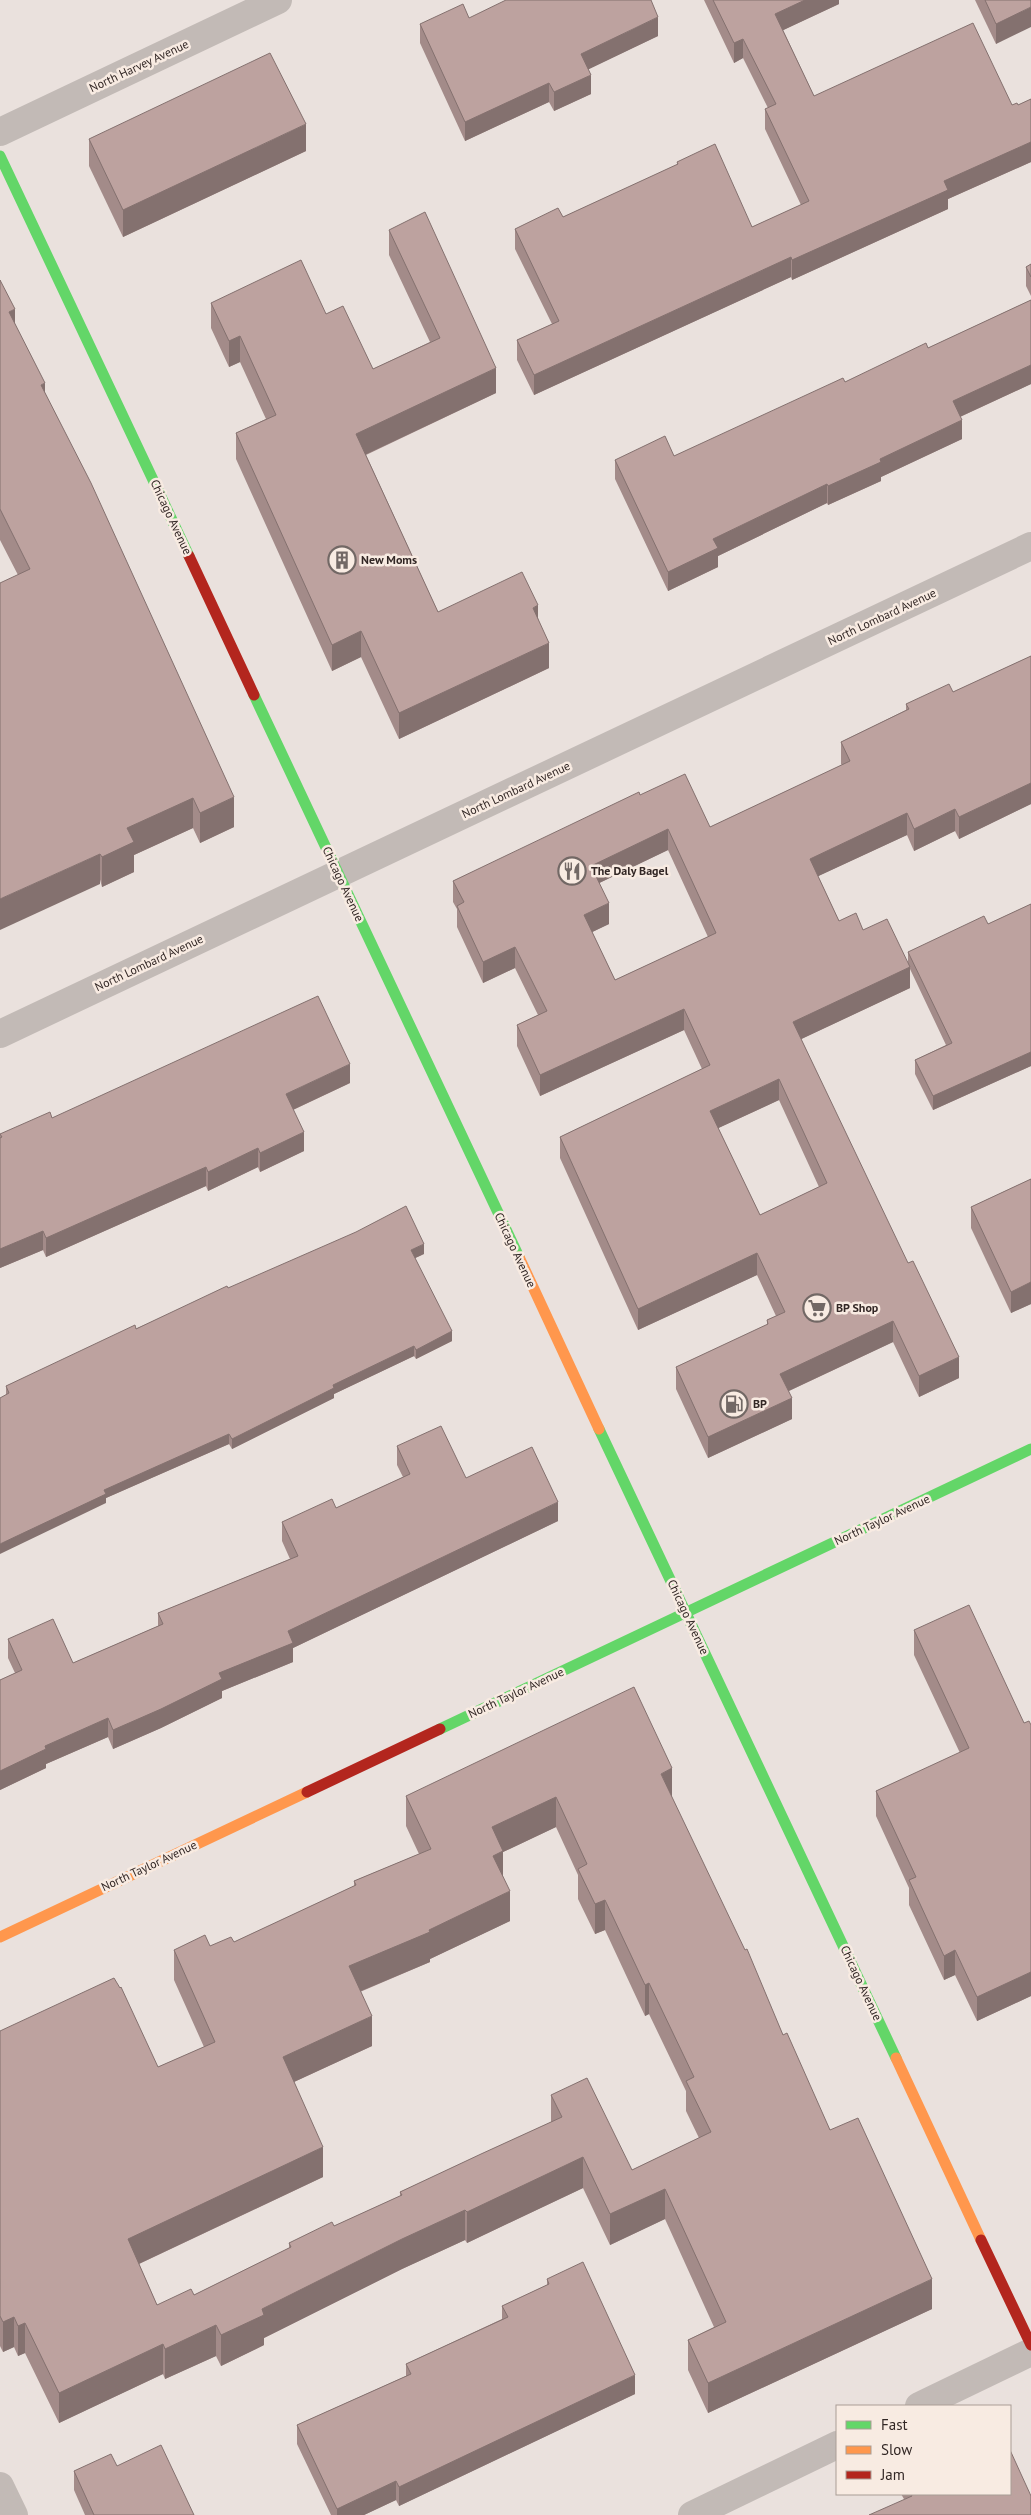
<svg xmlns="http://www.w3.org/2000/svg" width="1031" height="2515" viewBox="0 0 1031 2515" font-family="'PT Sans',sans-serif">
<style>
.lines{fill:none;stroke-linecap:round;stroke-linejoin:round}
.street{stroke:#c2bab6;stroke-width:28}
.fast{stroke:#63d668;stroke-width:11}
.slow{stroke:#ff974d;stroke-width:11}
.jam{stroke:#b3261e;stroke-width:11}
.wall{fill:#a38b89;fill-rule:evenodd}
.shaded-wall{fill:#84716f}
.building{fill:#bda29f;stroke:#84716f;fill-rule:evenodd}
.labels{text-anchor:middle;stroke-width:5;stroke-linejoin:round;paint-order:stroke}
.street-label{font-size:12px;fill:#322725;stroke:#f8ebe2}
.poi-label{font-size:12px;font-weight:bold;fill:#322725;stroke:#f8ebe2;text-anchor:start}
</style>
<rect width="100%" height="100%" fill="#eae1dd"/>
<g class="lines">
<g class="street">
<path d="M0,132l278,-132"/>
<path d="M0,1034l1031,-488"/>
<path d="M919,2406l112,-54"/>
<path d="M0,2486l14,29"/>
<path d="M692,2515l145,-70"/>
</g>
<g class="fast">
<path d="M0,156l189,400"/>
<path d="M254,695l265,562"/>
<path d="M599,1429l297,629"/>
<path d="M440,1729l591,-280"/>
</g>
<g class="slow">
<path d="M519,1257l80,172"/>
<path d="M0,1937l307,-145"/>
<path d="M896,2058l85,182"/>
</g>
<g class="jam">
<path d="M189,556l65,139"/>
<path d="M307,1792l133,-63"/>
<path d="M981,2240l50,105"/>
</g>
</g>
<g class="wall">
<path d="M704,0h135v4l-56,26 31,66 198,9h6l13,-6v63l-83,37v10l-156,71 -1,-3 -257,118 -17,-35v-20l35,-16 -37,-75v-20l48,-12 114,-52v-3l75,65 49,-22 -36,-76v-20l3,-1 -25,-50 -9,5z"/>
<path d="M975,0h56l-35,44z"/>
<path d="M420,24l238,12 -70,33 3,25 -37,17 -5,-9 -84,39 -45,-98z"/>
<path d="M89,139l217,12 -183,86 -34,-71z"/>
<path d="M389,230l107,163 -130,62 72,157 100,6 11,50 -150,71 -38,-82 -29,14 -96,-212v-26l30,-14 -26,-57 -11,5 -18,-39v-25l115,11 47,55 57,-27 -41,-87z"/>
<path d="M1031,264v32l-5,-10v-19z"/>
<path d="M0,280l15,44 219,503 -34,16 -7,-15 -59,27v17l-32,15 -84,-312 -18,-35z"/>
<path d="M1031,300v84l-71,33 2,22 -81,38v4l-53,24 -1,-2 -109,53v11l-50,24 -53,-112v-19l59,-4 171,-74 83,-34z"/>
<path d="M1031,656v148l-72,35 -4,-8 -41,20 -7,-16 -89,41 21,45 24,9 45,35v-13l80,-28 43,-20v162l-98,44 -18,-36v-14l31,-15 -36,-76v19l-109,51 158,339 -40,19 -26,-55 -104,49 3,28 -84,39 -32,-69v-22l91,-42v-5l9,-4 -19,-41 -119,55 -78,-172v-21l142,-68 -18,-39 -144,66 -23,-50v-21l21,-10 -23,-47 -32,15 -26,-56v-18l-4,-7v-21l187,-86 70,32 132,-62 -1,-1v-22l65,-32v-6l47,-12zM668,850l40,87 -93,43 -23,-48 17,-8 -10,-41zM779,1100l40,87 -59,28 -42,-87z"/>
<path d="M350,1083l-57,27 11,41 -44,21 -2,-5 -50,24 -2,-5 -160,71 -3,-7 -43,18v-134l52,-16z"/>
<path d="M1031,1179v125l-20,9 -40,-85v-21z"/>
<path d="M424,1254l-9,4 37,83 -36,18 -2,-3 -80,38v4l-102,51 -3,-5 -123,54v5l-100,-108v-9l222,-98z"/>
<path d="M397,1446l161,75 -265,127v14l-71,29v7l-61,30 -48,21 -5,-12 -62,27v4l-46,22v-110l15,-7 -7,-15v-19l65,24 85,-37v-13l132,-54 -8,-18v-19l54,-14 67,-31 -6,-12z"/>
<path d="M914,1630l110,93 7,2v271l-54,25 -22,-46 -11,5 -35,-75v-17l-33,-72v-25l84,-38 -46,-98z"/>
<path d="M406,1796l266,2 111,237 47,95 102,179 -224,104 -20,-43v-30l26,-13 -49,-108 -55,26 -27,-57 -116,55 -2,-3 -63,29 -138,69v7l-43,21 -5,-10 -51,23 -2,-5 -104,49 -34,-70 -7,3 -4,-9 -11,5 -3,-6v-315l158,36 46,-20 -30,-67v-30l36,-4 24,-4 120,-56v-5l65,-27 -13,-28zM556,1827l22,48v24l17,35 10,-4 40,86 4,-2 37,77v20l13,27 -67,32 -81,-75v27l-151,70v4l-66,30 -45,17v5l-95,47 -37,10 -18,-41 184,-87 -29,-95 78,-36 -12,-54 70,-30v-3l80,-38 -7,-44v-25z"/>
<path d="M547,2279l88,115 -236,112 -3,-6 -32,15h-33l-34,-71v-19l109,-49v-12l96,-45v-13l45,-21z"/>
<path d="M117,2466l77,49h-109l-11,-25v-19z"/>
<path d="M901,2494h109l-106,5z"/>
</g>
<g class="shaded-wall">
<path d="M805,0h34v4l-64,30v-20z"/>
<path d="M1031,7v20l-35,17v-20z"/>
<path d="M658,17v19l-77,37v-19z"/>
<path d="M743,39v19l-9,5v-20z"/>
<path d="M591,75v19l-37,17v-19z"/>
<path d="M549,83v19l-84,39v-19z"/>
<path d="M306,124v27l-183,86v-27z"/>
<path d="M1031,142v20l-83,37v10l-156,71v-20l152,-79z"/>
<path d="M791,257v20l-257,118v-20z"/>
<path d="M15,309v30l-6,-27z"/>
<path d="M240,336v26l-11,5v-26z"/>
<path d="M1031,365v19l-78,36v-19z"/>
<path d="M496,368v25l-140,66v-25z"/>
<path d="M45,383v30l-4,-28z"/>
<path d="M962,420v19l-81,38v4l-53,24v-19l52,-27z"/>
<path d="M827,484v19l-109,53v11l-50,24v-19l45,-33z"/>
<path d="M538,605v26l-5,-23z"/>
<path d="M361,631v26l-29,14v-26z"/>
<path d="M549,643v25l-150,71v-26z"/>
<path d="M1031,783v21l-72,35v-22z"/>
<path d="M234,797v30l-34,16v-30z"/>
<path d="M193,798v30l-59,27v17l-32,15v-30l25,-29z"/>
<path d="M955,809v22l-41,20v-22z"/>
<path d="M907,813v22l-97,45v-21z"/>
<path d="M668,829v21l-77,37v-21z"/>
<path d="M100,854v30l-100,46v-31z"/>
<path d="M609,903v21l-25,12v-21z"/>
<path d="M515,947v21l-32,15v-21z"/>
<path d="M910,967v21l-117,55v-21z"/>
<path d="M684,1009v21l-144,66v-21z"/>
<path d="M1031,1052v14l-98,44v-14z"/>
<path d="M350,1064v19l-64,30v-19z"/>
<path d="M779,1079v21l-69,32v-21z"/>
<path d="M304,1132v19l-44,21v-19z"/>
<path d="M258,1148v19l-50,24v-19z"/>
<path d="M206,1167v19l-160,71v-19z"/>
<path d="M43,1231v19l-43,18v-19z"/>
<path d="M424,1244v10l-13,6v-10z"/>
<path d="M757,1253v22l-119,55v-21z"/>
<path d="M1031,1282v22l-20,9v-21z"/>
<path d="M893,1321v21l-113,53v-21z"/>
<path d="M452,1331v10l-36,18v-9z"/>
<path d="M414,1346v10l-80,38v4l-102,51v-10l101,-54z"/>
<path d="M959,1357v21l-40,19v-21z"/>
<path d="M792,1398v21l-84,39v-21z"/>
<path d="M229,1434v10l-123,54v5l-106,51v-10l104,-54z"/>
<path d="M558,1502v19l-265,127v14l-71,29v7l-61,30 -48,21v-19l175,-99z"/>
<path d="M108,1718v19l-62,27v4l-46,22v-19l45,-25z"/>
<path d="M672,1768v30l-11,-24z"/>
<path d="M556,1797v30l-53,25v29l-10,5 -1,-59z"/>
<path d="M510,1891v30l-80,38v3l-81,34v-30l80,-36z"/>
<path d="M605,1900v30l-10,4v-30z"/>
<path d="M955,1950v25l-11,5v-24z"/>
<path d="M1031,1972v24l-54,25v-24z"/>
<path d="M649,1983v31l-4,2v-31z"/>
<path d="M372,2016v30l-89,41v-30z"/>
<path d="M323,2147v30l-195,92v-30z"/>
<path d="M583,2157v31l-116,55v-31z"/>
<path d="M665,2189v30l-55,26v-31z"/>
<path d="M465,2210v30l-63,29 -138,69v7l-43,21v-31l41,-26 140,-70z"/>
<path d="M932,2279v30l-224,104v-30z"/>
<path d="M14,2317v30l-11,5v-30z"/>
<path d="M25,2323v30l-7,3v-30z"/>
<path d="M216,2325v31l-51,23v-30z"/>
<path d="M163,2344v30l-104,49v-30z"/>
<path d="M635,2375v19l-236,112v-19z"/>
<path d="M396,2481v19l-32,15h-27v-6z"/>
</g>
<g class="building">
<path d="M506,0h145l7,17 -77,37 10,21 -37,17 -5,-9 -84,39 -45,-98 43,-20 6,14z"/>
<path d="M713,0h92l-30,14 39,82 159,-73 39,82 5,-2 1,2 13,-6v43l-87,39 4,9 -156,70 -1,-3 -257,118 -17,-35 42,-19 -44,-92 43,-21 5,9 115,-53 -1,-2 38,-18 37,83 57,-26 -44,-92 11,-5 -33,-65 -9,4z"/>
<path d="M985,0h46v7l-35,17z"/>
<path d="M270,53l36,71 -183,86 -34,-71z"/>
<path d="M425,212l71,156 -140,66 82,178 84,-40 16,33 -5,3 16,35 -150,70 -38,-82 -29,14 -96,-212 40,-18 -36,-79 -11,5 -18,-38 90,-43 25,54 17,-8 30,63 67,-31 -51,-108z"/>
<path d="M1031,264v13l-5,-10z"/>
<path d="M0,280l15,29 -6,3 36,71 -4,2 50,98 143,314 -34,16 -7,-15 -66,30 7,14 -32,15 -2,-3 -100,45v-316l30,-14 -30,-60z"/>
<path d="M1031,300v65l-78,36 9,19 -82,39 1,3 -53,24 -1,-2 -114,55 5,9 -50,24 -53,-112 50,-24 9,20 169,-78 2,4 81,-39 2,5z"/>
<path d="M1031,656v127l-72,34 -4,-8 -41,20 -7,-16 -97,46 29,62 17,-8 7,17 24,-11 23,48 -117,55 115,241 5,-2 46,96 -40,19 -26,-55 -113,53 12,24 -84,39 -32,-70 92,-43 -1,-4 18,-8 -28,-59 -119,56 -78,-172 150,-72 -26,-56 -144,66 -23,-50 30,-14 -32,-64 -32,15 -26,-56 7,-4 -11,-21 186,-89 1,3 45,-21 25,53 140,-66 -9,-19 68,-33 -3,-5 43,-20 4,8zM668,829l48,104 -101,47 -31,-65 25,-12 -18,-37zM779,1079l48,104 -67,32 -50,-104z"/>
<path d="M1031,904v148l-98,44 -18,-36 37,-17 -44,-91 76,-36 4,8z"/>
<path d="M318,996l32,68 -64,30 18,38 -44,21 -2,-5 -50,24 -2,-5 -160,71 -3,-7 -43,18v-111l2,-1 -2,-3 50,-22 2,6z"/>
<path d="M1031,1179v103l-20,10 -40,-85z"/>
<path d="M406,1206l18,38 -13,6 41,81 -36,19 -2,-4 -81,39 1,3 -102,51 -3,-5 -125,56 2,4 -106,50v-146l9,-5 -3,-7 129,-61 1,4 91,-43 1,2 128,-56z"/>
<path d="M441,1426l25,52 66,-31 26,55 -270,129 5,12 -74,30 3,6 -61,30 -48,21 -5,-12 -63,28 1,3 -46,22v-91l22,-10 -14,-31 45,-20 20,44 90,-39 -5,-11 140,-57 -16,-34 50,-23 4,9 74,-34 -13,-28z"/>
<path d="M969,1605l55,118 5,-2 2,4v247l-54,25 -22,-47 -11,6 -35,-76 7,-3 -40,-86 93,-43 -55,-118z"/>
<path d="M634,1687l38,81 -11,6 84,176 2,-1 36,86 4,-2 43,97 28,-12 74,161 -224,104 -20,-43 38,-18 -61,-133 -55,25 -27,-57 -116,55 -2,-2 -63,29 -140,70 2,6 -43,20 -5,-10 -51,24 -2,-5 -104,49 -34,-70 -7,3 -4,-9 -11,5 -3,-6v-285l114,-53 6,10 1,-1 37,80 57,-25 -41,-92 31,-15 5,11 21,-9 3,5 122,-57 -2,-4 77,-32 -25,-53zM556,1797l31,67 -9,5 17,35 10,-4 40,85 4,-2 45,94 -8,4 25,51 -79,38 -45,-92 -36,17 11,22 -81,37 -81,38 2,3 -68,31 -2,-4 -43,21 2,4 -97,48 -3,-6 -34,16 -29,-66 195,-92 -40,-90 89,-41 -23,-50 81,-34 -1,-2 81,-39 -17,-35 10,-5 -11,-24z"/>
<path d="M583,2262l52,113 -236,112 -3,-6 -59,28 -40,-84 114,-51 -5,-10 102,-47 -6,-11 47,-22 -2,-5z"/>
<path d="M161,2445l33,70h-100l-20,-44 37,-17 6,12z"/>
<path d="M1010,2450l21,46v19h-162l43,-19 -1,-2h99z"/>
</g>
<defs>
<g id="building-ring" transform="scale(1.4375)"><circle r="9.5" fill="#f8ebe2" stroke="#726865" stroke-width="1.5"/><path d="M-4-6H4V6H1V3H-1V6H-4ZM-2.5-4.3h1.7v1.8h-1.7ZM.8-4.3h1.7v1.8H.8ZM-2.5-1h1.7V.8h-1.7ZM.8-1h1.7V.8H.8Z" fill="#726865"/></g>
<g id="restaurant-ring" transform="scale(1.4375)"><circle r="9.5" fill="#f8ebe2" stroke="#726865" stroke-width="1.5"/><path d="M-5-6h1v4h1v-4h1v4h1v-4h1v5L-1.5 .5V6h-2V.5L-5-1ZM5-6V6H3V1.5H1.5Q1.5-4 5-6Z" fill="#726865"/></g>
<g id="supermarket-ring" transform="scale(1.4375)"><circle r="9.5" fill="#f8ebe2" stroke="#726865" stroke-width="1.5"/><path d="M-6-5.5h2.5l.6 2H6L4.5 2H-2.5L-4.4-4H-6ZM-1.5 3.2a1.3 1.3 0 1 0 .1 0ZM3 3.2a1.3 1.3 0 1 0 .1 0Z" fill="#726865"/></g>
<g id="fuel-ring" transform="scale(1.4375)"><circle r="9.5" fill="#f8ebe2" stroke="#726865" stroke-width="1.5"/><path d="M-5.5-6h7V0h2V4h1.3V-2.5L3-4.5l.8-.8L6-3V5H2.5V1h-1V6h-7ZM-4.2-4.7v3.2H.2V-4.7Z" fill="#726865"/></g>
</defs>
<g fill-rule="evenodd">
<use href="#building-ring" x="342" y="560"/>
<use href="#restaurant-ring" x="572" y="871"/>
<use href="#supermarket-ring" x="817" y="1308"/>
<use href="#fuel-ring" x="734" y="1404"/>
</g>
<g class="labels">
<g class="street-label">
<text transform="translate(139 66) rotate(-25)" y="4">North Harvey Avenue</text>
<text transform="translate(171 517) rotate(65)" y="4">Chicago Avenue</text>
<text transform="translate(882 617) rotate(-25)" y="4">North Lombard Avenue</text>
<text transform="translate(516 790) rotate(-25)" y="4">North Lombard Avenue</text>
<text transform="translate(343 884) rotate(65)" y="4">Chicago Avenue</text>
<text transform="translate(149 963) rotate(-25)" y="4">North Lombard Avenue</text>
<text transform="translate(515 1250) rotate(65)" y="4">Chicago Avenue</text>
<text transform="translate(882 1520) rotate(-25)" y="4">North Taylor Avenue</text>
<text transform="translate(688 1617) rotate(65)" y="4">Chicago Avenue</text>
<text transform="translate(516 1693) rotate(-25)" y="4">North Taylor Avenue</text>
<text transform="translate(149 1866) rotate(-25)" y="4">North Taylor Avenue</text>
<text transform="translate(861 1983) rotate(65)" y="4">Chicago Avenue</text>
</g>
<g class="poi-label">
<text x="361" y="564">New Moms</text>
<text x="591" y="875">The Daly Bagel</text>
<text x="836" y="1312">BP Shop</text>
<text x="753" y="1408">BP</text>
</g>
</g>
<rect x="836" y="2405" width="175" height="90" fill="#f8ebe2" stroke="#a99d96"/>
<rect x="846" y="2421" width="25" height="8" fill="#63d668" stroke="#a99d96"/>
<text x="881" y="2430" font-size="15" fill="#322725">Fast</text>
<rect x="846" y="2446" width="25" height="8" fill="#ff974d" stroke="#a99d96"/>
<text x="881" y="2455" font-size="15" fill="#322725">Slow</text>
<rect x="846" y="2471" width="25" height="8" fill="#b3261e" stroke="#a99d96"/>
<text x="881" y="2480" font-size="15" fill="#322725">Jam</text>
</svg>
